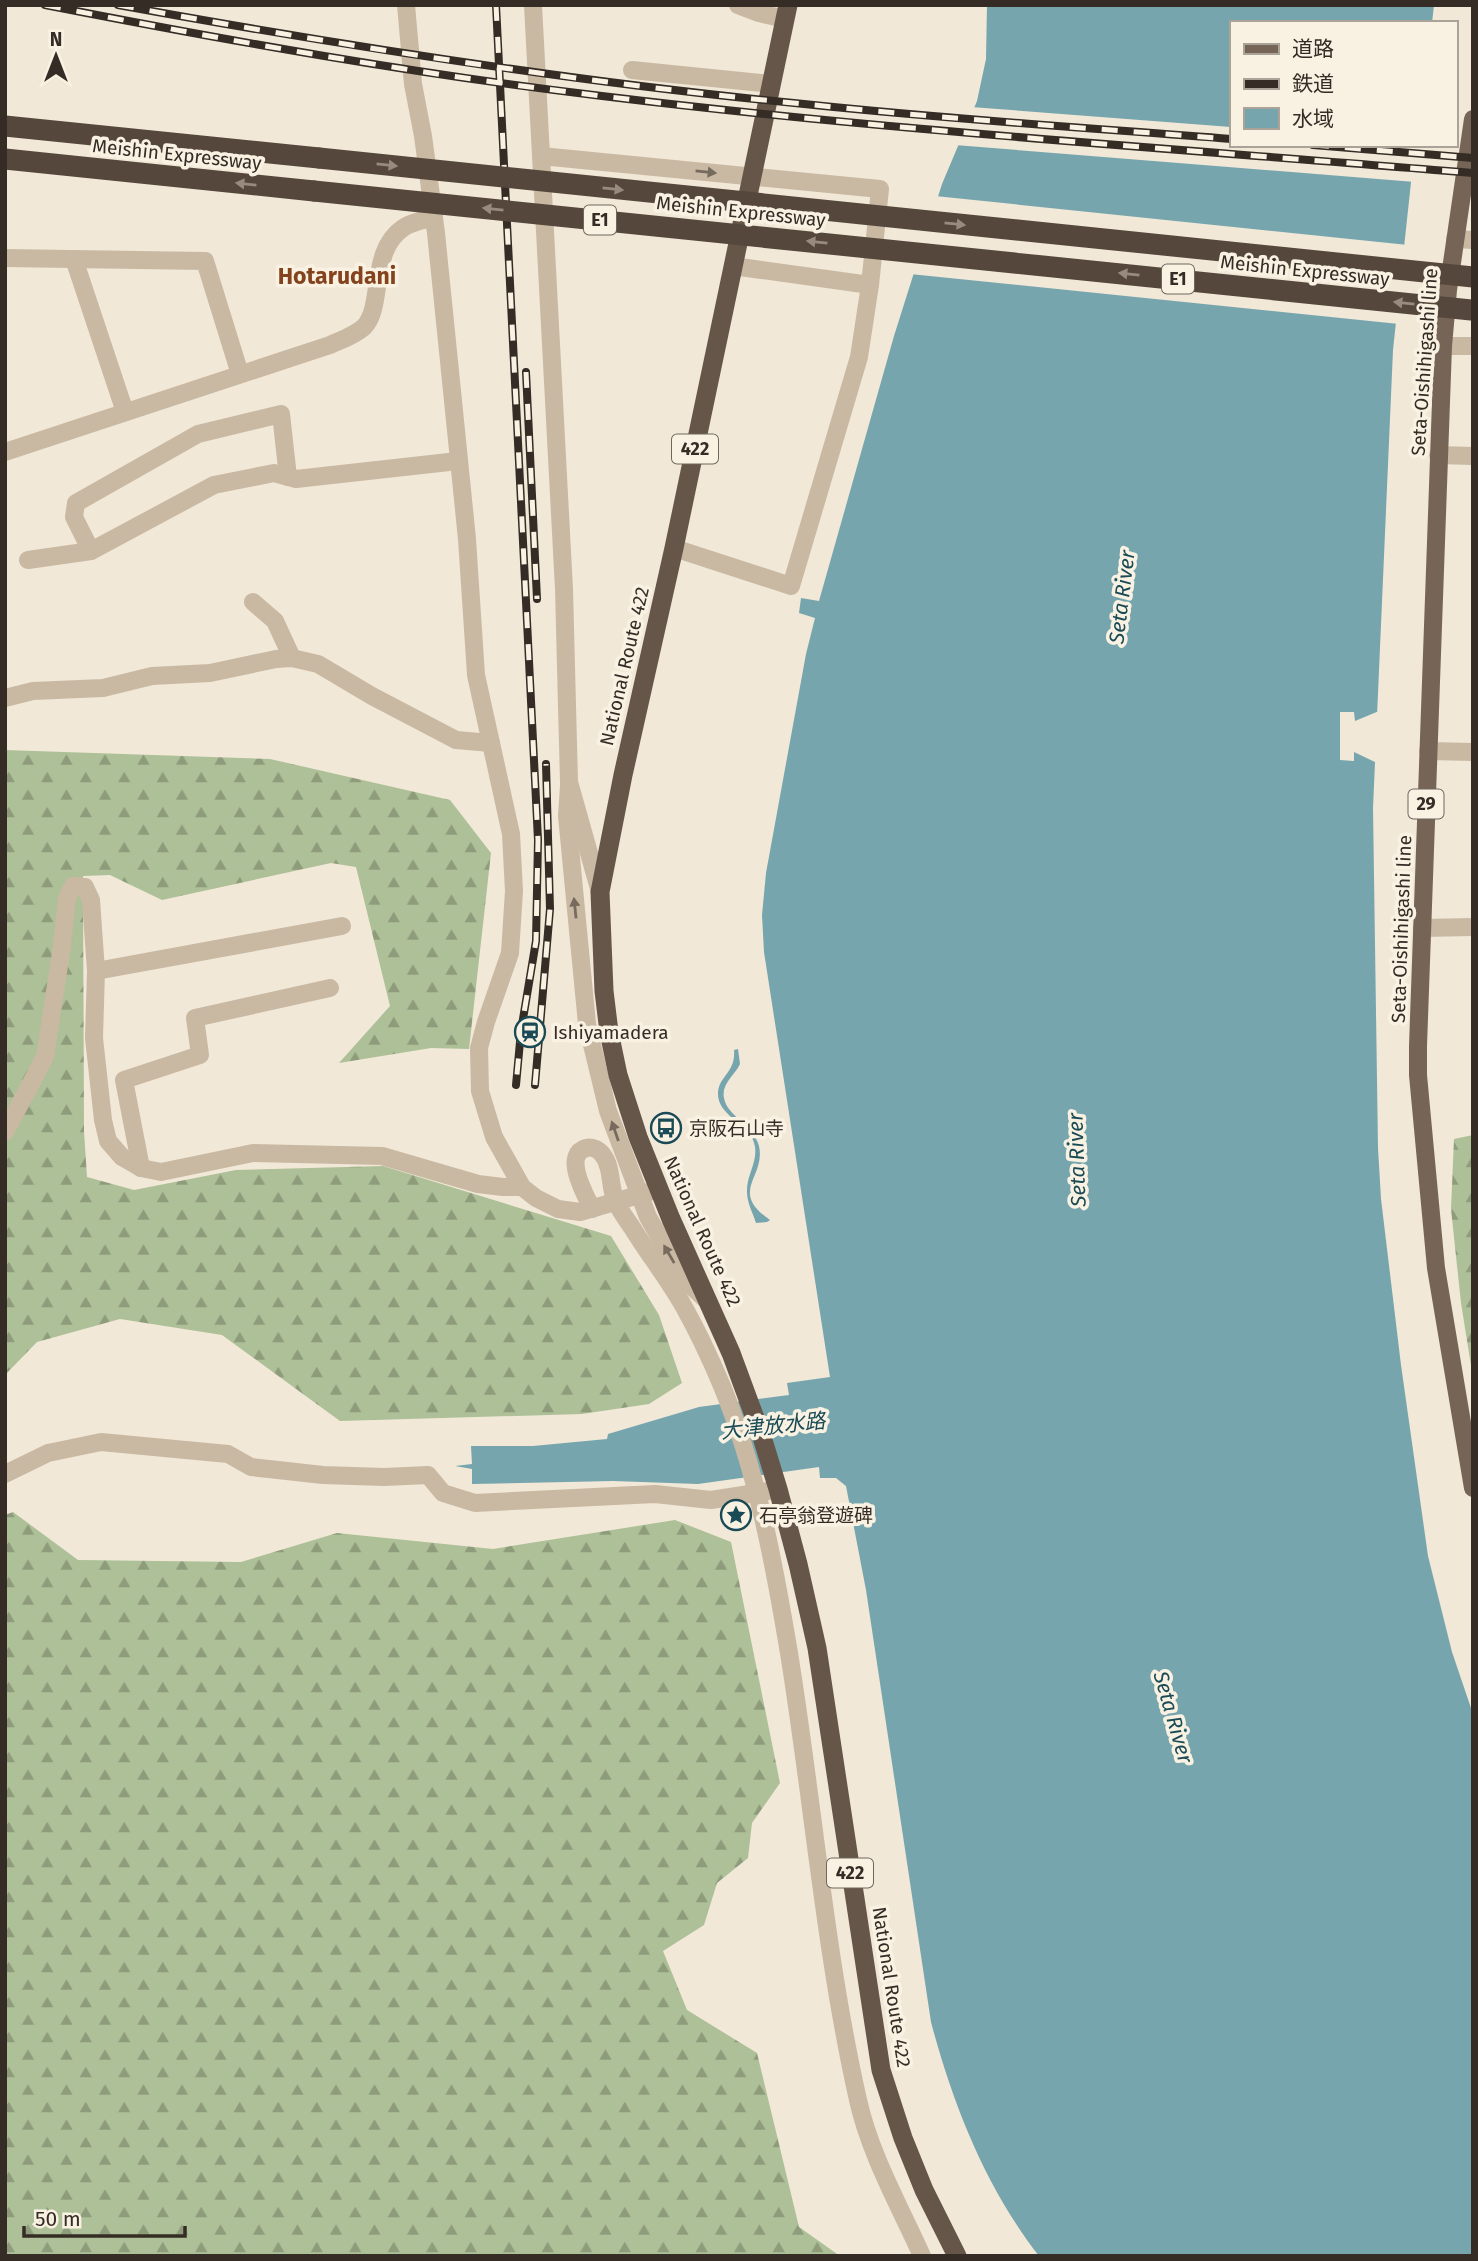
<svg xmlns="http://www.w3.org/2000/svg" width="1478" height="2261" viewBox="0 0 1478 2261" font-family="'Fira Sans','Noto Sans JP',sans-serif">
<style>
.forest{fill:url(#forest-firs)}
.water{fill:#76a5ae}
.pier{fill:#f1e8d7}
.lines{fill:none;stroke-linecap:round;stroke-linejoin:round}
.minor{stroke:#c9b9a3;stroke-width:18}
.tertiary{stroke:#c9b9a3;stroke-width:18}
.primary{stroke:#766556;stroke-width:18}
.trunk{stroke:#665649;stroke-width:19}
.motorway{stroke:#55473c;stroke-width:21}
.rail-casing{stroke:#342c25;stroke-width:8}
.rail{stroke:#f9f2e3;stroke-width:5;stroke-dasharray:16;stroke-linecap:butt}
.motorway-bridge{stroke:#55473c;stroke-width:21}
.oneway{fill:#978b7f}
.oneway2{fill:#776b5e}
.labels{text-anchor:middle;stroke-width:7;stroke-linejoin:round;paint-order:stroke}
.shield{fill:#f9f2e3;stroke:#6f675e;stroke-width:2}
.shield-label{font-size:18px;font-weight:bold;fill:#342c25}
.street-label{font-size:19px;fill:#342c25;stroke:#f9f2e3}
.poi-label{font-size:19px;fill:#342c25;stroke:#f9f2e3;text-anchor:start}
.water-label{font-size:21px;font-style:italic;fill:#1a4a55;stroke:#f9f2e3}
.quarter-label{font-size:23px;font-weight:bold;fill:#84421d;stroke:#f9f2e3}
</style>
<defs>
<pattern id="forest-firs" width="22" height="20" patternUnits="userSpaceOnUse" patternTransform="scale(1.75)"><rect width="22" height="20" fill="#adc097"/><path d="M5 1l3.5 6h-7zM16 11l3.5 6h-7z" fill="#8e9c7b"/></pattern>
</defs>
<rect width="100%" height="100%" fill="#f1e8d7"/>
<g class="forest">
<path d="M5,750l265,9 180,41 41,53 -22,196 -38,-1 -92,15 51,-57 -34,-139 -25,-4 -169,37 -52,-25 -27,1 1,255 3,46 47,13 102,-20 147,-4 228,70 48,79 23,68 -33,21 -67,10 -242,7 -118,-86 -102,-16 -83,23 -32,33z"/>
<path d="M1473,1135v243l-12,-75 -10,-94 3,-70z"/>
<path d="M13,1512l65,48 163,2 96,-29 156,16 182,-29 56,22 49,241 -28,40 -4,35 -31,25 -13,42 -41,26 24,59 70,43 42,174 41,29h-835v-741z"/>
</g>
<g class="water">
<path d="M987,5h447l-2,18h-201v122h184l-22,205 -20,458 5,340 3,51 20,166 27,191 24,96 21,62v542h-434c-53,-68 -86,-151 -108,-234l-65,-432 -20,-104 -10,-8h-16l-1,-11 -121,17 -85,-3 -141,3v-15l-17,-3 17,-2 -1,-18h62l74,-7 1,-5 91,-27 90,-12 -2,-12 43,-6 -66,-425 -2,-37 4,-42 40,-219 9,-36 -16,-5 2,-15 18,3 75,-265 48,-152 35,-83 9,-42z"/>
<path d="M738,1049l2,15c-5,11 -19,20 -16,34 3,18 30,28 35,48 7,32 -31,45 11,74l-3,2 -11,1c-3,-10 -9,-20 -9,-31 -1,-18 14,-33 6,-52 -7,-17 -35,-25 -35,-46 0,-18 18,-21 16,-44z"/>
</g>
<g class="pier">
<path d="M971,107l260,20v18h188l-4,37 -460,-37z"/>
<path d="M935,196l473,49 -9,79 -489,-50z"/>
<path d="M1379,711l-2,52 -23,-11v9l-14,-1v-48h14l1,9z"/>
</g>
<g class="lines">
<g class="minor">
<path d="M406,5l7,79 10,52 13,97 31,306 9,136 35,159 3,57 -4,62 -24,69 -7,26 1,43 14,46 28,50 14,11 22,11 22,3 79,-23"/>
<path d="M738,5l21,8 26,6"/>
<path d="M632,70l139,14"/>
<path d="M541,156l339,33 -10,96 -11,72 -68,229 -117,-38"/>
<path d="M1455,239l18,1"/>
<path d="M5,258l200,3 35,113"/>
<path d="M74,259l51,153"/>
<path d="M733,266l137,19"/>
<path d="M1443,346h30"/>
<path d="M5,452l325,-107c11,-5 24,-9 34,-18 20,-20 5,-76 39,-99 8,-6 22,-8 31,-11"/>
<path d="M1438,455l35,1"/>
<path d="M91,551l-17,-34 2,-14 122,-69 83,-20 7,63"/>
<path d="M28,560l63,-9 123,-66 60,-12 22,6 162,-18"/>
<path d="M253,602l22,19 17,37"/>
<path d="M5,698l28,-7 70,-3 49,-12 58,-3 66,-14 16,-1 26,6 54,32 84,44 35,3"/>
<path d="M1428,751l45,1"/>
<path d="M569,786l-2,30 20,208 21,87 40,106 35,61 22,21"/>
<path d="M1422,928l51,-1"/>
<path d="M96,971l246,-45"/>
<path d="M5,1132l40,-75 17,-111 5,-48 6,-12 12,1 6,13 5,71 -2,67 9,82 5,21 14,16 19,11 20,4 92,-19 129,3 96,28 25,3h19"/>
<path d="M141,1168l-17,-88 76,-25 -5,-37 135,-30"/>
<path d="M592,1209c-6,-13 -30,-54 -6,-61 6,-2 13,2 16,6 11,13 7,33 14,48 4,9 11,18 17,27 16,26 36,51 51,78 14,25 27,53 38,79 35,85 52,177 67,267 24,149 36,300 69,447 12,54 41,105 64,156"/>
<path d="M5,1474l43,-21 53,-11 127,12 23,13 72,8 61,2 44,-2 15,18 32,10 180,-9 56,6 57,-9"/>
</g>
<path class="tertiary" d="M533,5l31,584 5,193 31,110"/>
<path class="primary" d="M1473,119l-25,171 -5,56 -25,700v29l18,193 37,220"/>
<path class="trunk" d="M788,5l-114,543 -51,227 -23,117 4,99 5,41 9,43 20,62 33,82 60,134 31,84 16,52 20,75 19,84 64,422 22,68 21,52 33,66"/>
<g class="motorway">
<path d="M5,126l314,32"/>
<path d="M5,159l309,32"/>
</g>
<g class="rail-casing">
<g id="rail">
<path d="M45,5c185,36 370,69 557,91 289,35 580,53 871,77"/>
<path d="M118,5c227,41 456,77 686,99 142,15 285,24 427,35"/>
<path d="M496,5l42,835 -2,101 -15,90 -5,54"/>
<path d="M1313,145l160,13"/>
<path d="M526,372l11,227"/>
<path d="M535,1085l15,-176 -4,-145"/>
</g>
</g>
<use href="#rail" class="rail"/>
<g class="motorway-bridge">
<path d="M319,158l1154,119"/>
<path d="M314,191l1157,119"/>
</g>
</g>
<defs><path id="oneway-solid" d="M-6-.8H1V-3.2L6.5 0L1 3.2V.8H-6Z" transform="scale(1.75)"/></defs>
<g class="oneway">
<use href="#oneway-solid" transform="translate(387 165) rotate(6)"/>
<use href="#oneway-solid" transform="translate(246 184) rotate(-174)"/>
<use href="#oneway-solid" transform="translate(613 189) rotate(6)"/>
<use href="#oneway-solid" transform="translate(493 209) rotate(-174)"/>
<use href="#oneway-solid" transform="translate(955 224) rotate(6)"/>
<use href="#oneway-solid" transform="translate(817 242) rotate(-174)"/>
<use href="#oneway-solid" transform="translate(1129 274) rotate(-174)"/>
<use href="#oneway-solid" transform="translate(1404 303) rotate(-174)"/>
</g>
<g class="oneway2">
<use href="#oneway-solid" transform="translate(706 172) rotate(6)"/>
<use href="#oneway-solid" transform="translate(575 908) rotate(-96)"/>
<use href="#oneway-solid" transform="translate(615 1131) rotate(-109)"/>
<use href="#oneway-solid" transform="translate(669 1254) rotate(-120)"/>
</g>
<defs>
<g id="station-ring" transform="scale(1.575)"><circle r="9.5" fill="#f9f2e3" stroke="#1a4a55" stroke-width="1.5"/><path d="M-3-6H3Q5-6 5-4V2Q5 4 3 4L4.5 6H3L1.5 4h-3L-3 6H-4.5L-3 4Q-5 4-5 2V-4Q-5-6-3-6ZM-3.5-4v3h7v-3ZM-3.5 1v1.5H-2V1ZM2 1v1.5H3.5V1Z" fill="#1a4a55"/></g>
<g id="bus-ring" transform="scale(1.575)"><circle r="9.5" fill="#f9f2e3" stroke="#1a4a55" stroke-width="1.5"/><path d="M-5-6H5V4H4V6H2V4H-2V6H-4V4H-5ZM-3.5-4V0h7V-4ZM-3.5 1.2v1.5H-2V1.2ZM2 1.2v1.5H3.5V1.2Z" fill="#1a4a55"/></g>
<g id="sight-ring" transform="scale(1.575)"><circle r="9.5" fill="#f9f2e3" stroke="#1a4a55" stroke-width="1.5"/><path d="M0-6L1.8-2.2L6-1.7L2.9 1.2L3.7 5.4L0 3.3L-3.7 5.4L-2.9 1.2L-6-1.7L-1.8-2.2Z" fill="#1a4a55"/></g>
</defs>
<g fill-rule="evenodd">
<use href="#station-ring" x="530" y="1032"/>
<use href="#bus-ring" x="666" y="1128"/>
<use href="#sight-ring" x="736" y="1515"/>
</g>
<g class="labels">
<g class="shield">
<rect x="584" y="205.5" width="32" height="29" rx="5"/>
<rect x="1162" y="264.5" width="32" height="29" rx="5"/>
<rect x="672" y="434.5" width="46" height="29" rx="5"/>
<rect x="1408.5" y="789.5" width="35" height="29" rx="5"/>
<rect x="827" y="1858.5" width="46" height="29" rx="5"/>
</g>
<g class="shield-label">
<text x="600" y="226">E1</text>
<text x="1178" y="285">E1</text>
<text x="695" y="455">422</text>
<text x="1426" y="810">29</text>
<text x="850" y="1879">422</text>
</g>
<g class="street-label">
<text transform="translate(177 154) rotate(6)" y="7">Meishin Expressway</text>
<text transform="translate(741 211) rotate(6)" y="7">Meishin Expressway</text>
<text transform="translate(1305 270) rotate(6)" y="7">Meishin Expressway</text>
<text transform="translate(1424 362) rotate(-86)" y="7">Seta-Oishihigashi line</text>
<text transform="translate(624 666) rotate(-77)" y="7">National Route 422</text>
<text transform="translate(1401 929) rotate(-88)" y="7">Seta-Oishihigashi line</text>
<text transform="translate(703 1231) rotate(66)" y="7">National Route 422</text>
<text transform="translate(892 1987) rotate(81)" y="7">National Route 422</text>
</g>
<g class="poi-label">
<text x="553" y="1039">Ishiyamadera</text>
<text x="689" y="1135">京阪石山寺</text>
<text x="759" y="1522">石亭翁登遊碑</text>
</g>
<g class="water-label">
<text transform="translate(1122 597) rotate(-83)" y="7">Seta River</text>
<text transform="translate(1077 1160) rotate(-92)" y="7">Seta River</text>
<text transform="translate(773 1426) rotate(-6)" y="7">大津放水路</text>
<text transform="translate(1173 1717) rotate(74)" y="7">Seta River</text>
</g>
<g class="quarter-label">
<text x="337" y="284">Hotarudani</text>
</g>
</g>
<rect width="1478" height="2261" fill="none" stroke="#342c25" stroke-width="14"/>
<rect x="1230" y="21" width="228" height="126" fill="#f9f2e3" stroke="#aaa397" stroke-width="2"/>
<rect x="1244" y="44" width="35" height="10" fill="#766556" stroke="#aaa397" stroke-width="2"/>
<text x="1292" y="56" font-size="21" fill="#342c25">道路</text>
<rect x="1244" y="79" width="35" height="10" fill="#342c25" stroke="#aaa397" stroke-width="2"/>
<text x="1292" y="91" font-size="21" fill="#342c25">鉄道</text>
<rect x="1244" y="108" width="35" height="21" fill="#76a5ae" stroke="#aaa397" stroke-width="2"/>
<text x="1292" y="126" font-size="21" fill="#342c25">水域</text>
<g transform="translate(56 56)" stroke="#f9f2e3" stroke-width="5" paint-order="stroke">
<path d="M0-5L12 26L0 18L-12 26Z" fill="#342c25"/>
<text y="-10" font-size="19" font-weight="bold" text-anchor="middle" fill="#342c25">N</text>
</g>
<path d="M24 2226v10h161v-10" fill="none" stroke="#342c25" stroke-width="3.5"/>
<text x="35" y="2226" font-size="21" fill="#342c25" stroke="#f9f2e3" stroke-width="5" paint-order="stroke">50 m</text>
</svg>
